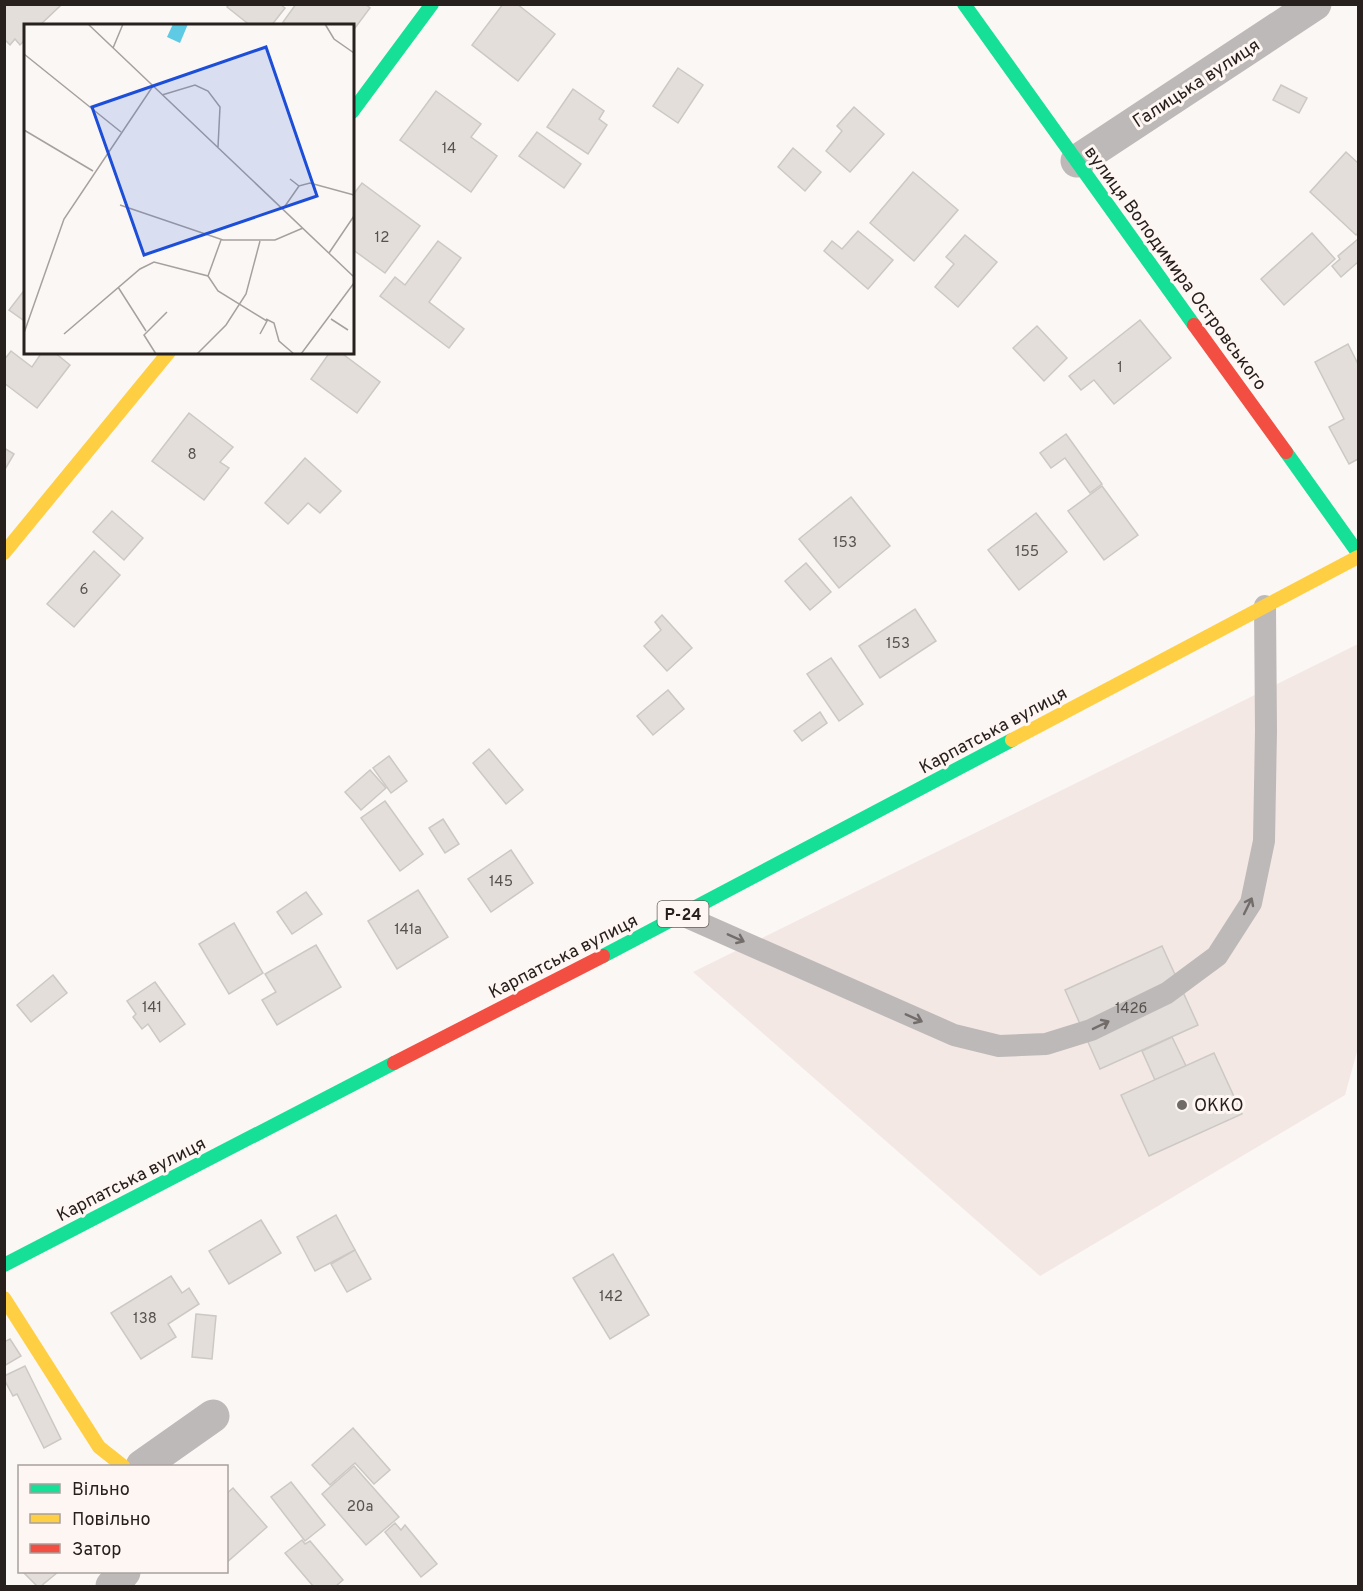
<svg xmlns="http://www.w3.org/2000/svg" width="1363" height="1591" viewBox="0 0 1363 1591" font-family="Overpass,sans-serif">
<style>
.built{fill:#f3e8e3}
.building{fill:#e3deda;stroke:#ccc8c4;stroke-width:1.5}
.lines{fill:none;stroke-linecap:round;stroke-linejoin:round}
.lane{stroke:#bdb9b9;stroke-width:22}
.street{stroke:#bdb9b9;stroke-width:33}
.fast{stroke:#16e098;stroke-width:14}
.slow{stroke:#ffcf43;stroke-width:14}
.jam{stroke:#f24e42;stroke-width:14}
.oneway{stroke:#726c6a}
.poi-dot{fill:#716b68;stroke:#fef6f2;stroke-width:2}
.labels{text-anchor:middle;stroke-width:6;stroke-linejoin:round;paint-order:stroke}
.number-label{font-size:15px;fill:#58524e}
.shield{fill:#fef6f2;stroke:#68605c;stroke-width:1.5}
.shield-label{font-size:16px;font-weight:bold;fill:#27201c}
.street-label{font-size:18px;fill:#27201c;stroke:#fef6f2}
.poi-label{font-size:18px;fill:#27201c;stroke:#fef6f2;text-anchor:start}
.inset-road{fill:none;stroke:#a6a19e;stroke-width:1.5}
.view{fill:#1d4ed8;fill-opacity:0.15;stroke:#1d4ed8;stroke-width:3}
.inset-edge{fill:none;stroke:#27201c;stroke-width:3}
</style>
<rect width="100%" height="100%" fill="#fbf7f5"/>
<path class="built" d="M1358,644v404l-13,47 -305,181 -347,-304z"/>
<g class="building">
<path d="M4,4h55l1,2 -21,20h-13v13l-6,6 -5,-6 -5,6 -6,-6z"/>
<path d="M230,4h50l5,4 -14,18h-20l-24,-19z"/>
<path d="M296,4h69l5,4 -18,24v-6h-64l-5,-4z"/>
<path d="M503,4h14l38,30 -37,47 -46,-36z"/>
<path d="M678,68l25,17 -25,38 -25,-17z"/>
<path d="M1281,85l26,13 -8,15 -26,-13z"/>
<path d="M573,89l31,22 -5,8 8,6 -19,29 -41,-27z"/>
<path d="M436,91l45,33 -10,13 26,19 -26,36 -71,-52z"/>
<path d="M854,107l30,27 -34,38 -24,-21 16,-20 -5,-5z"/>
<path d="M537,132l44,32 -17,24 -45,-32z"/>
<path d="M793,148l28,24 -16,19 -27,-24z"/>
<path d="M1346,152l12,11v70l-2,2 -46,-43z"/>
<path d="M913,172l45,38 -44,51 -44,-38z"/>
<path d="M362,183l58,43 -35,47 -33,-24v-53z"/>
<path d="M858,231l35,29 -25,29 -44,-38 8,-10 10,8z"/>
<path d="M1312,233l23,26 -51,46 -23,-26z"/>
<path d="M965,235l32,27 -39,45 -23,-20 19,-23 -8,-7z"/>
<path d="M1358,239v23l-17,15 -9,-11 8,-7 -2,-3z"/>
<path d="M438,241l23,17 -32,44 35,27 -15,19 -69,-52 15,-19 10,8z"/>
<path d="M26,288v34l-17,-12z"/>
<path d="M1140,320l31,38 -57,46 -20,-24 -13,10 -12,-14z"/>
<path d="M1037,326l30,32 -23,23 -31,-33z"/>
<path d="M1348,344l10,20v95l-9,5 -20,-37 15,-8 -29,-57z"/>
<path d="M11,351l21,16 10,-15h12l16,13 -33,43 -33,-25v-23z"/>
<path d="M330,352h10l40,30 -23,31 -46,-34z"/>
<path d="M189,413l44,34 -13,15 9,6 -25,32 -52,-39z"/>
<path d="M1066,434l36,50 -12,9 -25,-35 -14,10 -11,-15z"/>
<path d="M4,448l10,6 -10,17z"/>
<path d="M305,458l36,33 -21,22 -12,-10 -20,21 -23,-21z"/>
<path d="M1102,486l36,49 -34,25 -36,-49z"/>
<path d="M851,497l39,49 -51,42 -40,-49z"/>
<path d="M112,511l31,27 -19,22 -31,-28z"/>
<path d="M1036,513l31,39 -48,38 -31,-40z"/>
<path d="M94,551l26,24 -46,52 -27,-23z"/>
<path d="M806,563l25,29 -21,18 -25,-29z"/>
<path d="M915,609l21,32 -56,37 -21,-32z"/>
<path d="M662,615l30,33 -25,23 -23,-25 17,-16 -6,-8z"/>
<path d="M831,658l32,46 -24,17 -32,-47z"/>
<path d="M668,690l16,19 -31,26 -16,-19z"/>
<path d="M820,712l7,11 -25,18 -8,-10z"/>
<path d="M489,749l34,41 -17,14 -33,-41z"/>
<path d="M389,756l18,25 -16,12 -18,-25z"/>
<path d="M370,770l16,18 -25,22 -16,-18z"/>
<path d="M385,801l38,53 -23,17 -39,-53z"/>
<path d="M443,819l16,25 -14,9 -16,-25z"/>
<path d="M511,850l22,33 -42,29 -23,-33z"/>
<path d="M418,890l30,47 -51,32 -29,-48z"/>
<path d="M306,892l16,22 -30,20 -15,-22z"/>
<path d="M234,923l29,50 -34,21 -30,-50z"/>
<path d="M316,945l25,42 -64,38 -15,-25 14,-8 -11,-18z"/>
<path d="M1162,946l36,79 -98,44 -35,-79z"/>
<path d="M53,975l14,18 -36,29 -14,-17z"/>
<path d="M155,982l30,42 -25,18 -12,-18 -6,5 -9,-12 3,-3 -9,-13z"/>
<path d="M1172,1037l14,29 -31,14 -13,-29z"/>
<path d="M1214,1053l28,61 -93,42 -28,-61z"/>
<path d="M336,1215l19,35 -40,21 -18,-34z"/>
<path d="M261,1220l20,33 -52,31 -20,-33z"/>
<path d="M355,1250l16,29 -24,13 -16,-28z"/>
<path d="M613,1254l36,61 -39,24 -37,-61z"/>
<path d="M171,1276l11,17 7,-5 10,16 -31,20 8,13 -35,22 -30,-46z"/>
<path d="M196,1314l20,2 -4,43 -20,-2z"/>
<path d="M10,1339l11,17 -17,10v-24z"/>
<path d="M25,1366l36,73 -17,9 -27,-54 -4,2 -9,-17v-3z"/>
<path d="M353,1428l37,42 -16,14 -19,-21 -25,22 -18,-20z"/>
<path d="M354,1466l45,51 -33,28 -44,-51z"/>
<path d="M291,1482l34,43 -20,16 -34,-44z"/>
<path d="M233,1488l34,39 -41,36v-69z"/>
<path d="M395,1523l6,7 4,-5 32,39 -16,13 -36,-45z"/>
<path d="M302,1540l3,4 5,-3 33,39 -7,6h-23l-28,-33z"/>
<path d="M23,1572h35l-17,14h-4z"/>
</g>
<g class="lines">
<path class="lane" d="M682,915l272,120 45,11 47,-2 45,-14 76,-37 50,-37 34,-53 13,-62 2,-110 -1,-125"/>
<g class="street">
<path d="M1077,161l238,-157"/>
<path d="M142,1466l71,-50"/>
<path d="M112,1586l12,-14"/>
</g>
<g class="fast">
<path d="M964,4l230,321"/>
<path d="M352,112l80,-108"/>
<path d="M1286,452l72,101"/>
<path d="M603,956l409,-216"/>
<path d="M4,1265l390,-202"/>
</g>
<g class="slow">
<path d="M4,553l165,-201"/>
<path d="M1012,740l346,-183"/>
<path d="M4,1298l95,149 24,19"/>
</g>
<g class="jam">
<path d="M1194,325l92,127"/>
<path d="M394,1063l209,-107"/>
</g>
</g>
<defs><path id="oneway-shaft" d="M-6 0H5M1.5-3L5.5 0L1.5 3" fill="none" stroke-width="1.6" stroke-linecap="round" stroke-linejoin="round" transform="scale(1.5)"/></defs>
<g class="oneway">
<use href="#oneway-shaft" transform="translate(1248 906) rotate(-64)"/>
<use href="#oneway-shaft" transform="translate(736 938) rotate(24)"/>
<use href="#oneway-shaft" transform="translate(914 1018) rotate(24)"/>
<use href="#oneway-shaft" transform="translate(1101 1025) rotate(-26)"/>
</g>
<circle class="poi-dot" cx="1182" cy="1105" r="6"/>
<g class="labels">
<g class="number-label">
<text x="449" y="153">14</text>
<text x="382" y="242">12</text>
<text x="1120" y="372">1</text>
<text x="192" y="459">8</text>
<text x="845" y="547">153</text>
<text x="1027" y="556">155</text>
<text x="84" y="594">6</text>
<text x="898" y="648">153</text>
<text x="501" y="886">145</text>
<text x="408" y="934">141а</text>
<text x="152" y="1012">141</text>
<text x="1131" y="1013">142б</text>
<text x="611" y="1301">142</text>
<text x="145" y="1323">138</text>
<text x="360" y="1511">20а</text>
</g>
<rect class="shield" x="657.5" y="901" width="51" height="26" rx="4.5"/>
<g class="shield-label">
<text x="683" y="920">Р-24</text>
</g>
<g class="street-label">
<text transform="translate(1196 83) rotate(-33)" y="6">Галицька вулиця</text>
<text transform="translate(1176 268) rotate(54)" y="6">вулиця Володимира Островського</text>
<text transform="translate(993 730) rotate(-28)" y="6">Карпатська вулиця</text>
<text transform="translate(563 956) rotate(-27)" y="6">Карпатська вулиця</text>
<text transform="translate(131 1179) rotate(-27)" y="6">Карпатська вулиця</text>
</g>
<g class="poi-label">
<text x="1194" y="1111">ОККО</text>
</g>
</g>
<g transform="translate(24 24)">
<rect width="330" height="330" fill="#fbf7f5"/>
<path d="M149,0h15l-8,19 -13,-6z" fill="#5ecae4"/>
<path class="inset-road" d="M64,0l266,253M301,0l9,15 20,14M89,24l10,-24M0,30l97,78M138,71l33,-10 13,6 12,16 -2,40M0,106l69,41M266,155l9,7 11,-3 44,12M96,181l103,35h52l28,-12M259,185l16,-23M305,229l25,-37M184,252l13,-36M94,263l28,44M242,295l8,4 5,18 15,13M307,295l17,11M0,309l40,-114 89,-133M40,310l76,-65 14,-7 54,14 10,15 49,30 -7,13M132,330l-12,-19 23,-23M173,330l29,-29 20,-31 14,-53M277,330l53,-71"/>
<path class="view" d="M242,23l51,149 -173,59 -52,-148z"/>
<rect width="330" height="330" class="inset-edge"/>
</g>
<rect width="1363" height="1591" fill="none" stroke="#27201c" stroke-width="12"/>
<rect x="18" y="1465" width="210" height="108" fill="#fef6f2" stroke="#a8a09c" stroke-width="1.5"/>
<rect x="30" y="1484" width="30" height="9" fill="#16e098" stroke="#a8a09c" stroke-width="1.5"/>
<text x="72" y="1495" font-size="18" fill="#27201c">Вільно</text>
<rect x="30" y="1514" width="30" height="9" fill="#ffcf43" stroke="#a8a09c" stroke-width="1.5"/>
<text x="72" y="1525" font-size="18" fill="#27201c">Повільно</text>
<rect x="30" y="1544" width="30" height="9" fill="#f24e42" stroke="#a8a09c" stroke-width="1.5"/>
<text x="72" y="1555" font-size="18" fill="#27201c">Затор</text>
</svg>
